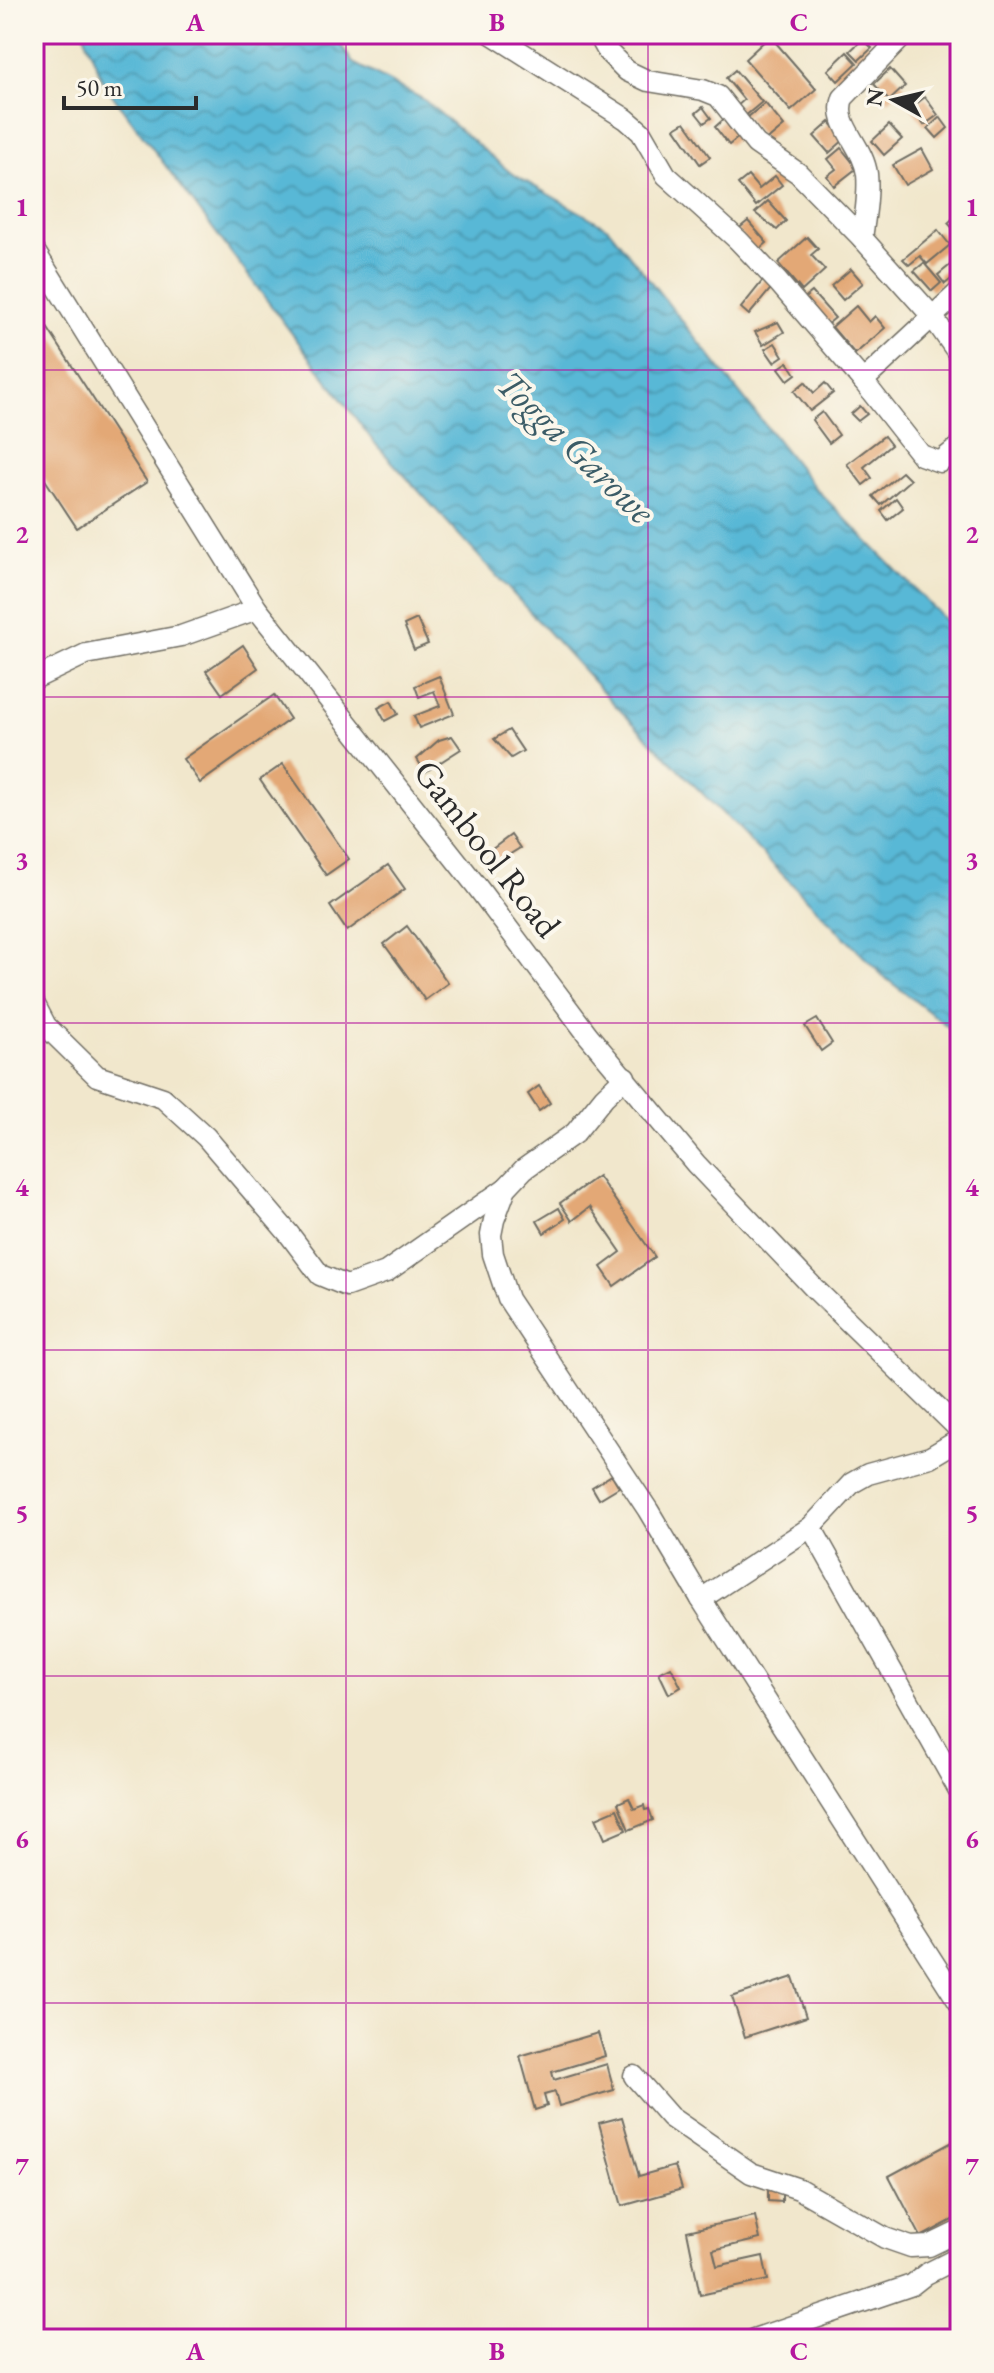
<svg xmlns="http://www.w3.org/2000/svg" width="994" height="2373" viewBox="0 0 994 2373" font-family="'EB Garamond',serif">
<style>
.water{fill:url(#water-waves);stroke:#427280;stroke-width:2}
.building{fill:#e3a876}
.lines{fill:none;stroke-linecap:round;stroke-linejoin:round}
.minor-casing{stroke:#706d63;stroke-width:23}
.minor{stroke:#fff;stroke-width:20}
.grid{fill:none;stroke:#b5179e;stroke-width:2;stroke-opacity:0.55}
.labels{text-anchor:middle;stroke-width:8;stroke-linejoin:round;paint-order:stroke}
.street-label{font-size:36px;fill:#2b2b2b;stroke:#fbf7ec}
.water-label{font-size:38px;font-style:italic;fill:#3b5c67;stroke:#fbf7ec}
.neatline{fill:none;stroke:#b5179e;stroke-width:3}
.grid-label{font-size:26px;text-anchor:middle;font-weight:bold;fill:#b5179e}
</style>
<defs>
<pattern id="water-waves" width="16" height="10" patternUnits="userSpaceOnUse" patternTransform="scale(2)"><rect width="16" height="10" fill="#58b8d6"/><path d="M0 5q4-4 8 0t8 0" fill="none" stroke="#4996ae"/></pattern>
</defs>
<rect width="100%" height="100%" fill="#fbf7ec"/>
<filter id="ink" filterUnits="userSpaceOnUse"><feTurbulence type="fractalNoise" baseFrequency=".0125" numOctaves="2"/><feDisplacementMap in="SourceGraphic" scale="16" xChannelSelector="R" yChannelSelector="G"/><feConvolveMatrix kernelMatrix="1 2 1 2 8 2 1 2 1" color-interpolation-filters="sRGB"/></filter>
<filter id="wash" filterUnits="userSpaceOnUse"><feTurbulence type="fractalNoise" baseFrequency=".006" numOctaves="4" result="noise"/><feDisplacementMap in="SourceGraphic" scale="32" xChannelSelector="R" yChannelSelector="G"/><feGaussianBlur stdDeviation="1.8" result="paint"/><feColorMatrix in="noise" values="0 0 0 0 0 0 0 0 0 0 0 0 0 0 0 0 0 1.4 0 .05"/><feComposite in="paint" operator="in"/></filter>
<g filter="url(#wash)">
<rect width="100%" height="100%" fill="#f1e7cc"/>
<path class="water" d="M84,34h250l19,29 70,36 88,74 97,55 208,261 144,146v401l-77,-60 -267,-270 -243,-265 -269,-357z"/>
<g id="blocks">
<g class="building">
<path d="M770,36l46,53 -25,22 -46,-52z"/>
<path d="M863,39l9,9 -13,12 -9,-9z"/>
<path d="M847,52l10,11 -19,18 -10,-11z"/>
<path d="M890,69l15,17 -16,15 -15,-17z"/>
<path d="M735,70l27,32 -18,15 -8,-10 8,-7 -18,-22z"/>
<path d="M925,97l13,18 -14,10 -13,-17z"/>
<path d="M765,103l19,23 -18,15 -19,-23z"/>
<path d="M703,107l8,11 -7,5 -8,-10z"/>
<path d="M940,117l8,11 -11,10 -9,-10z"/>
<path d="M724,119l7,10 7,-6 7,9 -16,13 -14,-18z"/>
<path d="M685,122l25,35 -10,7 -25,-36z"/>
<path d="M830,122l15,17 -16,14 -15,-17z"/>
<path d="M889,125l13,14 -18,16 -12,-14z"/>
<path d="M841,148l16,20 -23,18 -7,-10 9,-7 -8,-10z"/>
<path d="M922,149l11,20 -28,16 -12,-20z"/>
<path d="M748,176l11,13 16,-13 7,9 -26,21 -18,-22z"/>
<path d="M768,201l18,20 -9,9 -22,-17z"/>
<path d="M960,212v18l-3,3 -9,-10z"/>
<path d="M748,221l19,22 -11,9 -19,-22z"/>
<path d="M938,230l12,15 -23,19 -7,-8 -11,9 -6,-6z"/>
<path d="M807,237l11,12 -7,6 14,15 -23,21 -24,-28z"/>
<path d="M960,257v15l-15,12 -7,-9z"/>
<path d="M924,263l17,20 -9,8 -18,-20z"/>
<path d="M851,269l12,14 -20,17 -12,-14z"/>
<path d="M765,278l9,7 -25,30 -8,-7z"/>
<path d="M812,292l23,26 -11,9 -22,-27z"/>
<path d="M856,306l13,16 6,-6 10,12 -30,26 -23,-27z"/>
<path d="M34,307l113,175 -70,46 -43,-65z"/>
<path d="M778,322l6,10 -21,13 -8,-13z"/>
<path d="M775,343l8,13 -9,6 -9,-13z"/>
<path d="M788,362l8,12 -8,6 -9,-12z"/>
<path d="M805,382l9,11 11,-10 8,10 -23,18 -16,-20z"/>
<path d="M860,406l7,8 -9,7 -7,-7z"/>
<path d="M822,412l17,23 -10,8 -17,-23z"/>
<path d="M884,436l7,9 -27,22 8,11 -9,7 -16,-21z"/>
<path d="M902,472l8,8 -29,25 -8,-9z"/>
<path d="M896,498l7,10 -15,12 -7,-9z"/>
<path d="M417,619l11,25 -14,6 -10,-25z"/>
<path d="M243,645l15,23 -36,26 -16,-23z"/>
<path d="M439,676l15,38 -35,14 -5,-12 26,-10 -6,-15 -15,6 -4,-11z"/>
<path d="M274,695l16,24 -90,64 -17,-24z"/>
<path d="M391,701l7,13 -13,7 -7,-13z"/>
<path d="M509,730l14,21 -12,7 -17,-19z"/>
<path d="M452,736l9,13 -36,23 -8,-13 22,-19z"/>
<path d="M283,764l66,95 -23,16 -66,-95z"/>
<path d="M511,835l9,13 -21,13 -8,-11z"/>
<path d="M388,865l17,24 -58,42 -17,-25z"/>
<path d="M407,926l41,57 -23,17 -41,-56z"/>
<path d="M817,1019l15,24 -11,8 -16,-25z"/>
<path d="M539,1086l11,17 -11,8 -11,-17z"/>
<path d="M598,1176l57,81 -41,29 -13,-19 20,-15 -31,-45 -18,14 -12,-18z"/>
<path d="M559,1208l6,11 -21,14 -7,-12z"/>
<path d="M612,1475l7,12 -20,12 -7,-12z"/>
<path d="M671,1667l10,20 -12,7 -10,-21z"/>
<path d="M629,1798l5,11 10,-4 1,5 4,-1 4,11 -24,10 -11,-27z"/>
<path d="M617,1809l9,21 -21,9 -9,-21z"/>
<path d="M793,1977l13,40 -61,20 -13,-40z"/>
<path d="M598,2033l7,23 -53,16 2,8 53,-16 7,26 -55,16 -4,-14 -11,3 3,11 -12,4 -15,-54z"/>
<path d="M622,2117l17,59 36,-10 7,23 -60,17 -23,-83z"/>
<path d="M960,2138v78l-39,21 -32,-61z"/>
<path d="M768,2188h14v14l-14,-1z"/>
<path d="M755,2216l5,23 -47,11 4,16 46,-10 5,24 -68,15 -13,-64z"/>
</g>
</g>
</g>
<g filter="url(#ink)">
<use href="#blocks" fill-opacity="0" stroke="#706d63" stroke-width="2"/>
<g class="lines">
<g class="minor-casing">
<g id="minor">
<path d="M492,34l134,85 15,13 25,43 72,65 40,42 85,99 58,74 19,7 20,-16"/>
<path d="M598,34l10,18 19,19 21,10 55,9 15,6 38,48 42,29 64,65 70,78 28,40"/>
<path d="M862,238c3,-21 7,-43 5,-64 -4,-30 -34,-49 -24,-76l62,-64"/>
<path d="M34,250l223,359 218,275 113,151 108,129 118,124 146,142"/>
<path d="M863,381l97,-90"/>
<path d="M34,679l52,-25 95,-18 76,-27"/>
<path d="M34,1003l12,23 51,50 66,22 43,39 83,97 31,41 27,11 39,-14 120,-84"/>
<path d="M625,1077l-21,20 -29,36 -51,36 -18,19 -12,32 -3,15 2,19 15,45 140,211 53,89 259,405"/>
<path d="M811,1527l149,265"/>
<path d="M701,1599l110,-72 41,-44 16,-9 62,-17 30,-18"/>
<path d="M634,2076l36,41 81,56 48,16 86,49 26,9 18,-1 31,-15"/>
<path d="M754,2339l158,-54 14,-11 34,-17"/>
</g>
</g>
<use href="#minor" class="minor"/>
</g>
</g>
<path class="grid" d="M346,34v2305M648,34v2305M34,370h926M34,697h926M34,1023h926M34,1350h926M34,1676h926M34,2003h926"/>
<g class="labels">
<g class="street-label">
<text transform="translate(488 848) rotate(52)" y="13">Gambool Road</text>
</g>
<g class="water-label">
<text transform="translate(576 447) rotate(44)" y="13">Togga Garowe</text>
</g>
</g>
<rect width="994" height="2373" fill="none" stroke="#fbf7ec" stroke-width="88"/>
<g transform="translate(894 100) rotate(278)" stroke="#fbf7ec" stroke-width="6" paint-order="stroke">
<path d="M0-6L14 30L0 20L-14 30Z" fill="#2b2b2b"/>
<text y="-12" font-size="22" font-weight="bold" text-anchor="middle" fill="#2b2b2b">N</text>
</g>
<path d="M64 96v12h132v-12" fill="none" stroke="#2b2b2b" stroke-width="4"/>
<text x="76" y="96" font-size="24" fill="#2b2b2b" stroke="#fbf7ec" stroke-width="6" paint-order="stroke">50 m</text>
<rect x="44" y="44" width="906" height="2285" class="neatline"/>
<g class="grid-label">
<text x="195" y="31">A</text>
<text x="497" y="31">B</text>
<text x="799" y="31">C</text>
<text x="22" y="216">1</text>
<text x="972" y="216">1</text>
<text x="22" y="543">2</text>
<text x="972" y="543">2</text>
<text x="22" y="869">3</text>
<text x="972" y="869">3</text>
<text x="22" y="1196">4</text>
<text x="972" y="1196">4</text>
<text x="22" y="1522">5</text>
<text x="972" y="1522">5</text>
<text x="22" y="1848">6</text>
<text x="972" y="1848">6</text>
<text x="22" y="2175">7</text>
<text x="972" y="2175">7</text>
<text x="195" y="2360">A</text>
<text x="497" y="2360">B</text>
<text x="799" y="2360">C</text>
</g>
</svg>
